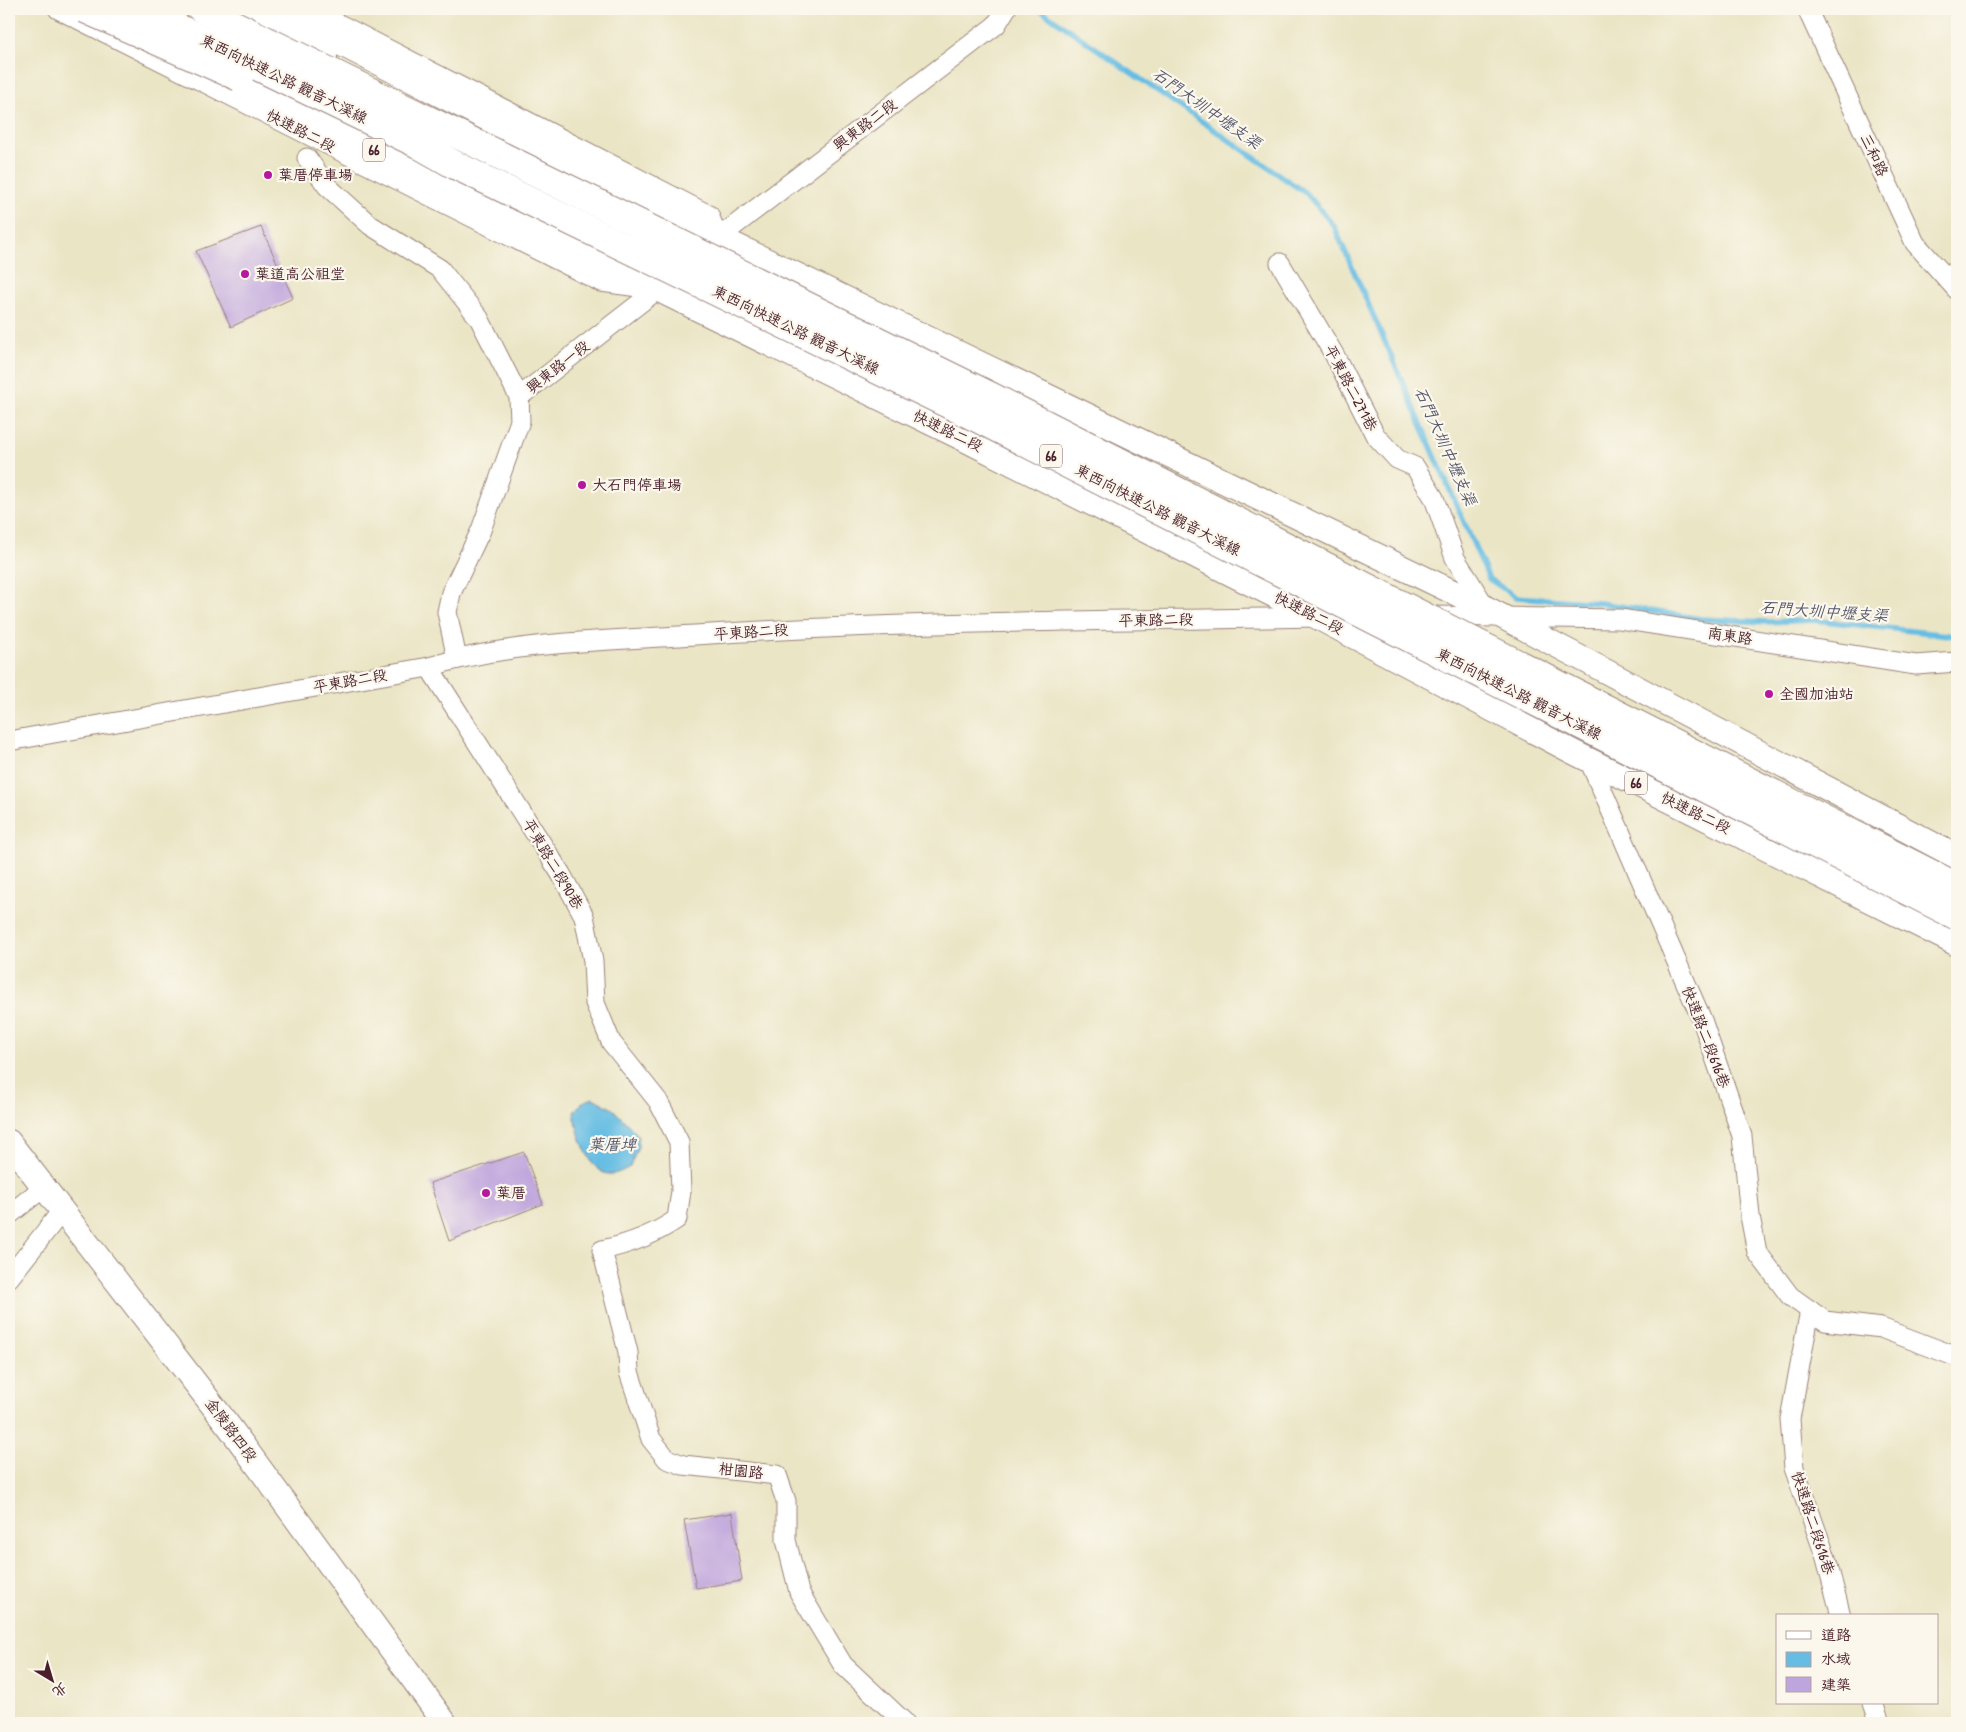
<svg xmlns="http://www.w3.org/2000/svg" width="1966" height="1732" viewBox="0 0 1966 1732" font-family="'Patrick Hand','LXGW WenKai TC',sans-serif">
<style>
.water{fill:#66bde3;stroke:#586e87}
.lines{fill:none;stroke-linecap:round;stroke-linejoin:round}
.stream{stroke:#66bde3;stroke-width:5.5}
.building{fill:#bfa5dd}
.minor-casing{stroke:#9a8278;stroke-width:21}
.major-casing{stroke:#9a8278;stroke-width:26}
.highway-casing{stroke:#9a8278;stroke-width:30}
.minor{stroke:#fff;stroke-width:19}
.major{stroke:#fff;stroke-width:24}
.highway{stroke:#fff;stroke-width:28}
.highway-bridge-casing{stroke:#9a8278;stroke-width:30;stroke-linecap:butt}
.highway-bridge{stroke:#fff;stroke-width:28}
.poi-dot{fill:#b5179e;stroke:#fbf7ec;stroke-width:2}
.labels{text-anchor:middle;stroke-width:4.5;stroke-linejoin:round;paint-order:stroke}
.shield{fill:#fbf7ec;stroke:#7f6065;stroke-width:1}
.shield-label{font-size:14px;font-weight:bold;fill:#4a1f2b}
.street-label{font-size:15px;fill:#4a1f2b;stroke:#fbf7ec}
.poi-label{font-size:15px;fill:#4a1f2b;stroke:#fbf7ec;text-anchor:start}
.water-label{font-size:16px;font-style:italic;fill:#54566b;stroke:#fbf7ec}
</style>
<rect width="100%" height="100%" fill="#fbf7ec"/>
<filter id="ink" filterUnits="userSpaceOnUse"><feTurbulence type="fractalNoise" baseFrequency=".02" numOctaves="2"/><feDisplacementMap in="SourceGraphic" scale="10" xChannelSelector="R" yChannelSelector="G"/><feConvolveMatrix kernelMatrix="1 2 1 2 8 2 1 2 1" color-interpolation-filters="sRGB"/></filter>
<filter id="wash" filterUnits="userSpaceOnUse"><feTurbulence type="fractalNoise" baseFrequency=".0096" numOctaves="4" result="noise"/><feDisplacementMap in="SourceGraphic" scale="20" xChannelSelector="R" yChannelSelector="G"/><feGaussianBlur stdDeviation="1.12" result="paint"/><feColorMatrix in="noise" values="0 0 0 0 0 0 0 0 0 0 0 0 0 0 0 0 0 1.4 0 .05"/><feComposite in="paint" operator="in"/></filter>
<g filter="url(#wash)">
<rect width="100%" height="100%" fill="#eae5c5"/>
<path class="water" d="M593,1098l20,11 25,26v12l-8,20c-6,3 -14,8 -22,7 -19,-2 -32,-45 -34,-62l9,-10z"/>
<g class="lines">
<path class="stream" d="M1039,9l268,185 27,32 155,353 27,18 84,6 101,16 66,3 47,-2 143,16"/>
</g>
<g id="blocks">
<g class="building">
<path d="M261,227l32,71 -62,29 -35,-76z"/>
<path d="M524,1152l19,52 -94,37 -19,-58z"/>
<path d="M732,1513l10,68 -46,7 -12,-68z"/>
</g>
</g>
</g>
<g filter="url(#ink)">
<use href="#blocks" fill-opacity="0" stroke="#9a8278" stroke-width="1"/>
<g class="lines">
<g class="minor-casing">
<g id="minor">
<path d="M58,9l543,273 45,6"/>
<path d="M310,9l399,206 9,22"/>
<path d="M1807,9l108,234 42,47"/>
<path d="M307,158l20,28 43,39 70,44 39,49 40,79 1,24 -39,109 -30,63 -4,19 10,47"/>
<path d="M709,245l287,-220 10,-16"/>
<path d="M1280,263l55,93 40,79 22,24 18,8 19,31 21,60 31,50"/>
<path d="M519,397l143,-111"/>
<path d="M1430,616l190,3 296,46 41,-3"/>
<path d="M429,667l132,207 23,42 9,45 2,42 16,39 47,59 21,41 2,49 -4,28c-23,16 -47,25 -75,31l26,102 1,20 22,67 16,20 16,6 94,10 9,26v39l13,52 44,73 62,58"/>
<path d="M9,741l420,-74c85,-26 177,-26 266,-32 206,-14 413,-14 620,-18"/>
<path d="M1589,760l113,260 40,116 8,80 7,36 33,44 35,25 56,7 76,29"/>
<path d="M9,1215l35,-28"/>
<path d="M9,1278l52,-66"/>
<path d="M1810,1310l-20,109 4,49 32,90 15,58"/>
<path d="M1873,1703l7,20"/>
</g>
</g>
<g class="major-casing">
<g id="major">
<path d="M266,9l52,23 400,205 768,371 471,249"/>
<path d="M220,73l216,108 530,259 351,177 256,135 384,192"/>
<path d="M9,1142l222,287 214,294"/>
</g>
</g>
<g class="highway-casing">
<path id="highway" d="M244,9l79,48"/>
</g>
<use href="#minor" class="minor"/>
<use href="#major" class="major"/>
<use href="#highway" class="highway"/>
<g class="highway-bridge-casing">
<g id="highway-bridge">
<path d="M85,9l154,68"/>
<path d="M139,9l279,135 37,21 522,253 980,498"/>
<path d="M202,9l788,387 967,491"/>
</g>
</g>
<use href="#highway-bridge" class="highway-bridge"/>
</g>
</g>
<g class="poi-dot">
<circle cx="268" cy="175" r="5"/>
<circle cx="245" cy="274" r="5"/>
<circle cx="582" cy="485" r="5"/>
<circle cx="1769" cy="694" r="5"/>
<circle cx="486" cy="1193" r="5"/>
</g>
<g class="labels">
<g class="shield">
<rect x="363" y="138.5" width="22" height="23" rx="4"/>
<rect x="1040" y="444.5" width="22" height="23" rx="4"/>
<rect x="1625" y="771.5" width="22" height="23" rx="4"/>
</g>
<g class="shield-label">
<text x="374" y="155">66</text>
<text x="1051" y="461">66</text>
<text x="1636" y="788">66</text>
</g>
<g class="street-label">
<text transform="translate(284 79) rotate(26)" y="5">東西向快速公路 觀音大溪線</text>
<text transform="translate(865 125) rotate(-37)" y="5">興東路二段</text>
<text transform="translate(301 131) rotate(27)" y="5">快速路二段</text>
<text transform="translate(1874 155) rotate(65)" y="5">三和路</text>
<text transform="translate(796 330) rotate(26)" y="5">東西向快速公路 觀音大溪線</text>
<text transform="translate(558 367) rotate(-38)" y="5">興東路一段</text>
<text transform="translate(1351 388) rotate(62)" y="5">平東路二271巷</text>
<text transform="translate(948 431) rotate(26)" y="5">快速路二段</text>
<text transform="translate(1158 510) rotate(27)" y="5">東西向快速公路 觀音大溪線</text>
<text transform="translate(1309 613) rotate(27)" y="5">快速路二段</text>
<text transform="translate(1156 620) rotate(-1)" y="5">平東路二段</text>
<text transform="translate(751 632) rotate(-4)" y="5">平東路二段</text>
<text transform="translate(1730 636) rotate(9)" y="5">南東路</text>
<text transform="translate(350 681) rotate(-10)" y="5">平東路二段</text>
<text transform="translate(1519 694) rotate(27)" y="5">東西向快速公路 觀音大溪線</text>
<text transform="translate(1696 813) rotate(26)" y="5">快速路二段</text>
<text transform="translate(553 864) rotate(59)" y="5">平東路二段90巷</text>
<text transform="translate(1706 1037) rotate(69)" y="5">快速路二段616巷</text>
<text transform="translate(231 1430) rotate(53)" y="5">金陵路四段</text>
<text transform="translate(741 1471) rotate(6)" y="5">柑園路</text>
<text transform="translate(1813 1523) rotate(72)" y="5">快速路二段616巷</text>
</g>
<g class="poi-label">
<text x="278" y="180">葉厝停車場</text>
<text x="255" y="279">葉道高公祖堂</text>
<text x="592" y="490">大石門停車場</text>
<text x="1779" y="699">全國加油站</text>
<text x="496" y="1198">葉厝</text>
</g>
<g class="water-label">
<text transform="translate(1207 108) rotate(35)" y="6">石門大圳中壢支渠</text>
<text transform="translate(1446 446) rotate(66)" y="6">石門大圳中壢支渠</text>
<text transform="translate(1824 611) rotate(4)" y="6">石門大圳中壢支渠</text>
<text x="612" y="1150">葉厝埤</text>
</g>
</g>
<rect width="1966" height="1732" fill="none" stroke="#fbf7ec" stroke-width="30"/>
<rect x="1776" y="1614" width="162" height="90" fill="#fbf7ec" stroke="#b4a19f"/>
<rect x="1786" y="1631" width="25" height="8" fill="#ffffff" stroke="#b4a19f"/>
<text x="1821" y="1640" font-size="15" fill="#4a1f2b">道路</text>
<rect x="1786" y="1652" width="25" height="15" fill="#66bde3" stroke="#b4a19f"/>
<text x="1821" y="1664" font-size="15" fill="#4a1f2b">水域</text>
<rect x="1786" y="1677" width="25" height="15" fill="#bfa5dd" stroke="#b4a19f"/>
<text x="1821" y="1690" font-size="15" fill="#4a1f2b">建築</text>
<g transform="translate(52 1680) rotate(142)" stroke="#fbf7ec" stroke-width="4" paint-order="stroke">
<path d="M0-4L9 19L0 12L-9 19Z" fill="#4a1f2b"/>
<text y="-8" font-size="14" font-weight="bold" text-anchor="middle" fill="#4a1f2b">北</text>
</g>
</svg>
